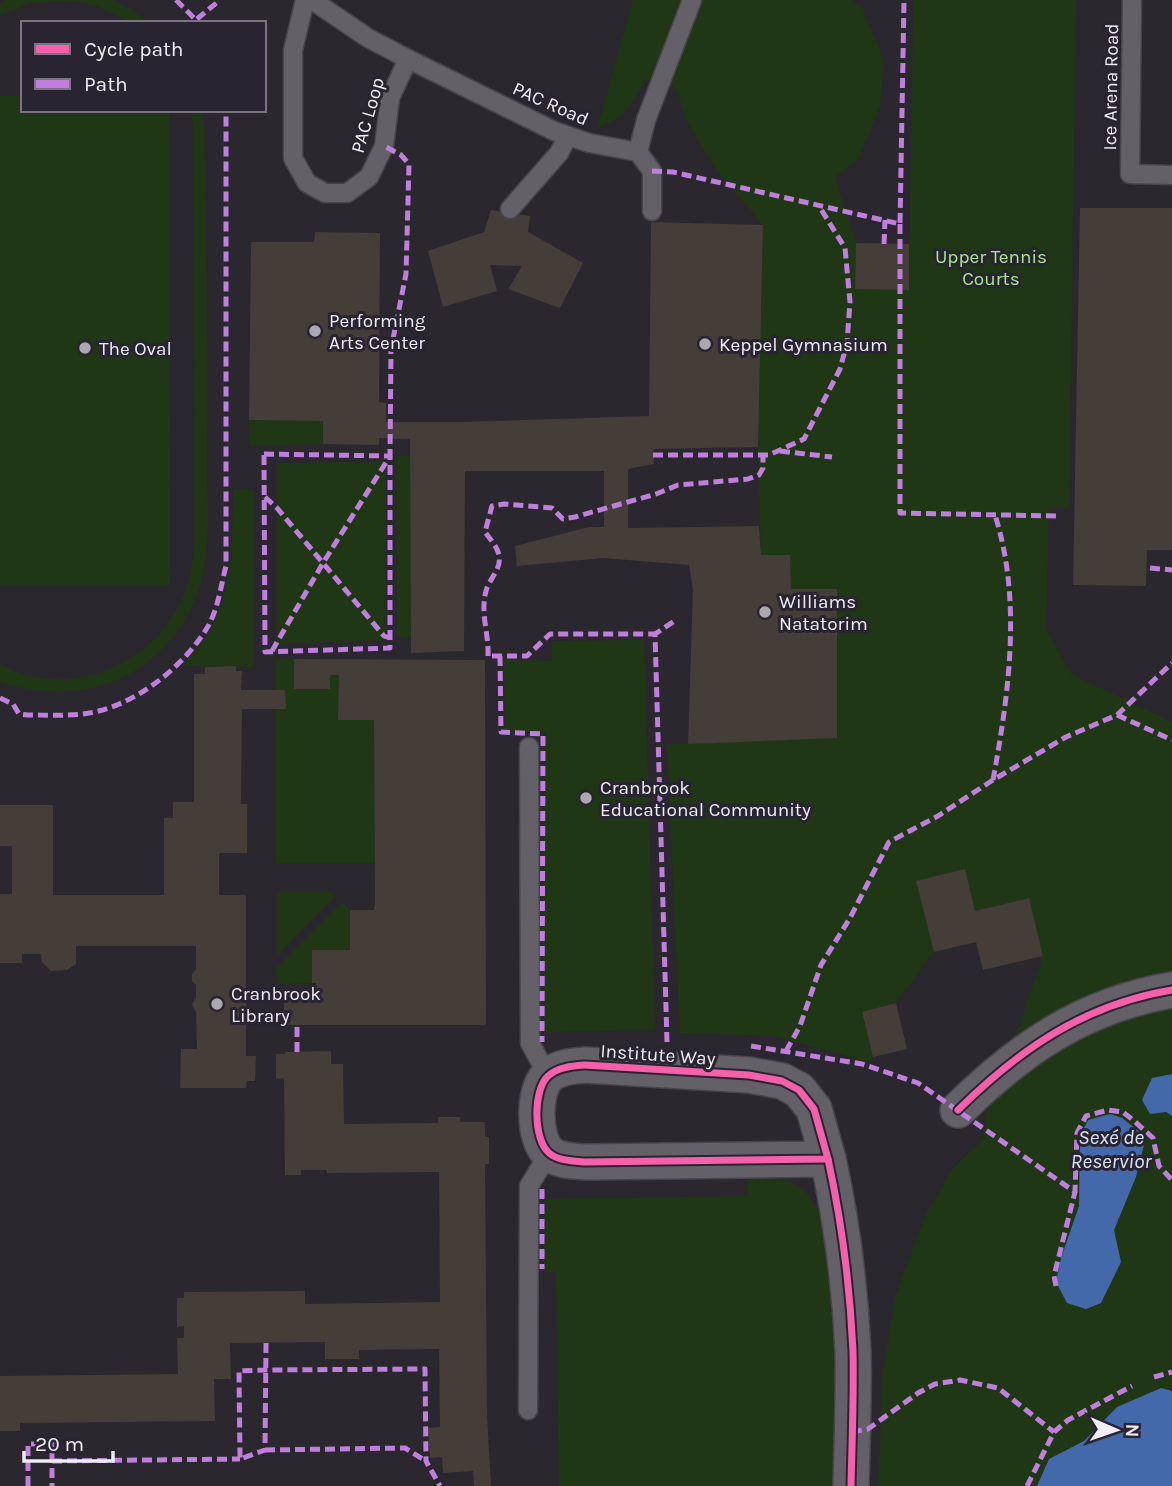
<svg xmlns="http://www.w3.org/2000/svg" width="1172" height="1486" viewBox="0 0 1172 1486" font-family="Karla,sans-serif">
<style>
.green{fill:#203716;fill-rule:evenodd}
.water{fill:#4369aa}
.building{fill:#443d38}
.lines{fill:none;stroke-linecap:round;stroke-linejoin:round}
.lane-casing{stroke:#47454b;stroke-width:21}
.street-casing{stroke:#47454b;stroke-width:38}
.lane{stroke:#636167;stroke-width:18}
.street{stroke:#636167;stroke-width:35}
.quiet{stroke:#c07fdc;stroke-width:5;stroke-dasharray:10 5;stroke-linecap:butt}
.cycleway-casing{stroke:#292431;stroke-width:11}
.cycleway{stroke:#f560ab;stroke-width:7}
.poi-dot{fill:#aba8b0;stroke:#292431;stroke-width:2.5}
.labels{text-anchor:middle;stroke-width:6;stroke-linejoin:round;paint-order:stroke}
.street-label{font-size:19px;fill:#f0edf6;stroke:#292431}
.park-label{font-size:19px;fill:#a4eb85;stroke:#292431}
.poi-label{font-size:19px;fill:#f0edf6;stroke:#292431;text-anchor:start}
.water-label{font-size:21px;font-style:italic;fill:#d7e3f7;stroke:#292431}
</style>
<rect width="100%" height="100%" fill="#2a272e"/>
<g class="green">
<path d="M6,0h106l17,8 21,15h-18l-33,-16 -25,-6 -42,2 -32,12v-12z"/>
<path d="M633,0h219l10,7 22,54 -4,45 -22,55 -23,16 21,66 -1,45 54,1 4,-289h163l-7,508h-20l-3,120 25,46 101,48v352l-20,4 14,34 6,4v275l-12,-3 -43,19 -33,34 -35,18 -12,27h-159l5,-113 13,-79 29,-78 27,-47 30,-28 6,-36 11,-20 44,-129 -14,-58 -54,13 -10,-41 -49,11 18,71 -38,51 -34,9 11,45 -4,5 -96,-26 -93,-3 -13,-289 170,-6v-148l-46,-1 -1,-34h-29l-3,-108 5,-222 -48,-57 -28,-47 -11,-32 -28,-11 -25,37 -26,14zM1122,1118l22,17v10l-8,32 -22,53 7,33 -60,-5 18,-52 1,-69z"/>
<path d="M0,96h23v14h146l1,475h-170z"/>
<path d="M191,110h11l2,12c2,113 5,226 3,339 0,42 5,90 -9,131 -32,85 -114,118 -198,90v-18c64,37 151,3 181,-63 9,-18 11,-37 14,-57l-1,-410z"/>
<path d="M249,420l74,1v23l-74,2z"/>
<path d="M410,455l1,182h-14l-1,-181z"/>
<path d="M386,462l-1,178 -108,4v-181z"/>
<path d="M233,489h20v178l-71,-1c10,-12 22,-25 30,-39 22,-43 20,-91 21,-138z"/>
<path d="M644,640l11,389 -111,3 -2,-104 4,-195 -41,-3 -1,-70 48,1v-20z"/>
<path d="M276,659h18l35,30 1,-14h9v45h35l1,143h-99z"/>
<path d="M277,892h55l4,4 -59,60z"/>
<path d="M342,902l8,8v40h-38v33l-35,1 -1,-16z"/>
<path d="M748,1178c42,0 59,3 75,44l14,162 -2,102h-276l-3,-214h-12l1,-73 202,-3z"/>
</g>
<g class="water">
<path d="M1172,1074v42l-6,-4 -16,2 -8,-14 10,-22z"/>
<path d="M1110,1114l12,4 22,17v10l-8,32 -22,53 7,32 -20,41 -15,6 -19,-6 -11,-21 5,-24 18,-52 1,-70 8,-16z"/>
<path d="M1161,1388l11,3v95h-135l12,-27 35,-18 33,-34z"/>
</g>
<g class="building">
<path d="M1080,208h92v342h-25l-1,36 -73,-1z"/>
<path d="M491,210l39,6 -2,16 55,31 -23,45 -52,-19 14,-23 -32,-1 7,26 -54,16 -15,-56 56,-19z"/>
<path d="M651,222l112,3 -5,222 -105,2 1,15 -26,5v59l131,-2 2,29h29l1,34h46v149l-149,6 5,-155 -4,-24 -86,-7 -86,8 -2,-20 74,-19h15v-56h-139l-1,180 -53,2 -1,-214 -31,-1v7l-56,-1v-23l-74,-1 2,-178h63l1,-10 65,1 -1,169 7,1v19h78l185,-6z"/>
<path d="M856,243l53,1v46l-54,-1z"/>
<path d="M294,659l191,1 1,365h-202v-35h32v-7h-4v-33h38v-40h24l1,-9 -1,-181h-36l1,-45h-9v14h-36z"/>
<path d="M236,666v5h6l-1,19h44l1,19h-44l-1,95h6v49h-28v42h27v161h10l-1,25h-8l-1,7h-66l1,-39h16l-1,-37 -4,-8 4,-6v-13l-4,-4v-7l4,-5v-23h-120v18l-9,6 -16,1 -9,-9 -1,-8h-19v9h-22v-69h12v-48h-12v-41h53v90h111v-77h9v-16h21v-128h11v-7z"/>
<path d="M965,869l10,42 54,-13 14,58 -60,14 -7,-28 -42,10 -18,-71z"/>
<path d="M896,1003l11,46 -34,8 -11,-45z"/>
<path d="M331,1051v13h12l1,60 94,-1v-6h22v5h25v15h4v27h-4l2,251 4,71h-17l-1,-15 -30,2 -1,-16 -12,1 -2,-30 12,-1 -1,-78 -80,1v9h-34v-17l-95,1 1,36h-17l1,42 -195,2v8h-20v-55l178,-2 -1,-36h7v-12l-7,1v-29h7v-6l121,-1v13l135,-2 -1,-130 -112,1v-3h-26v5h-16l-1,-97 -8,1v-25h9v-2z"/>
</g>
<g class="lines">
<g class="lane-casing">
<g id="lane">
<path d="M305,0l-12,50v108l14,25 18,10h22l22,-16 15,-31 6,-48 18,-39"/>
<path d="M312,0l56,38 40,21 146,72 35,12 49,9 8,-32 46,-120"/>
<path d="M1132,0l-2,174 42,1"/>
<path d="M638,152l14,19v40"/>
<path d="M510,209l49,-56 9,-17"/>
<path d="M529,747l1,296 18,33"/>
<path d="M528,1410l1,-224 20,-33"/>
</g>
</g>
<g class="street-casing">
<g id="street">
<path d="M585,1065l164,10 33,6 17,9 15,19 14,50 -242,3c-12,-1 -28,-1 -37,-9 -16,-14 -16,-63 -1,-77 10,-9 25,-10 37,-11z"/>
<path d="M958,1110c62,-61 125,-105 214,-120"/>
<path d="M828,1159c14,64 22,127 25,192 1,45 -1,90 -2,135"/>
</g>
</g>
<use href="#lane" class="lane"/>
<use href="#street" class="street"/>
<g class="quiet">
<path d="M176,0l23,23"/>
<path d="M197,19l23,-19"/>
<path d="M652,171l21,1 227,52 4,-224"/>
<path d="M900,224v289l158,3"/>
<path d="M884,244l1,-24"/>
<path d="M780,451l52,6"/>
<path d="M264,454l126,2v192l-125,4z"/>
<path d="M653,455h116l35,-16 36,-70 7,-26 3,-41 -5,-54 -26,-42"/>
<path d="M265,497l12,11 107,128 6,2"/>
<path d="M1150,568l22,2"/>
<path d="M272,651l51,-88 67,-107 1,-107 15,-75 3,-110 -8,-9 -17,-9"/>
<path d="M488,656c1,-22 -8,-43 -2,-65 3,-12 16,-22 13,-36 -2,-9 -9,-16 -14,-23l7,-26 12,-2 48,4 11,11 12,-2 81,-23 22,-9 70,-6 11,-4 4,-7v-13"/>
<path d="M492,656h35l23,-22h105"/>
<path d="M500,656l1,76 42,2 -1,308"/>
<path d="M0,698l13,6 6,10 9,1c18,0 36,1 54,-1 49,-5 100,-45 125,-86 11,-18 14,-43 19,-62v-456"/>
<path d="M1117,715l55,25"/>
<path d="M993,780c16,-87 29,-180 2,-265"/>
<path d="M667,1042l-12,-408 21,-14"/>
<path d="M751,1046l111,18 56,19 157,109 2,-59 9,-17 22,-6 15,2 10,8 20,18 6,28 13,14"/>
<path d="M786,1051l14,-25 21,-61 29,-47 39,-76 49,-26 55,-36 73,-43 51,-22 55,-52"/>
<path d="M297,1052v-27"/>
<path d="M542,1189v80"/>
<path d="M1056,1286l-2,-10 21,-84"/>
<path d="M266,1343l-1,107 -25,9 -1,-88 26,-1 160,-1 1,92 14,25"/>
<path d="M1154,1377l18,-5"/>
<path d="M852,1432l16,-3 50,-36 17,-9 25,-4 38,8 56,44"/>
<path d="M265,1450l140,-2 21,13"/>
<path d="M52,1461l188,-2"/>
<path d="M28,1486v-42h24v42"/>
<path d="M1027,1486l27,-54 14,-12 64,-34"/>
</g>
<g class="cycleway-casing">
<g id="cycleway">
<path d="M585,1065l164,10 33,6 17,9 15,19 14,50 -242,3c-12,-1 -28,-1 -37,-9 -16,-14 -16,-63 -1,-77 10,-9 25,-10 37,-11z"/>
<path d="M958,1110c62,-61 125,-105 214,-120"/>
<path d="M828,1159c14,64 22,127 25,192 1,45 -1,90 -2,135"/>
</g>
</g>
<use href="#cycleway" class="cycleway"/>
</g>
<g class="poi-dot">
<circle cx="315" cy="331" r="7"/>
<circle cx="705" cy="344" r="7"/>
<circle cx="85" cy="348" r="7"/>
<circle cx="765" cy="612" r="7"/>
<circle cx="586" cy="798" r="7"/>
<circle cx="217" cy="1004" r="7"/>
</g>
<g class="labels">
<g class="street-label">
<text transform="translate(1110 87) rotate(-89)" y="7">Ice Arena Road</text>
<text transform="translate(551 103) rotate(24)" y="7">PAC Road</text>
<text transform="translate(367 115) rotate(-74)" y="7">PAC Loop</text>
<text transform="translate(658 1054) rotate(4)" y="7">Institute Way</text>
</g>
<g class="park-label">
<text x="991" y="263">Upper Tennis<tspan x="991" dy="22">Courts</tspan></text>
</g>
<g class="poi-label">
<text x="329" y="327">Performing<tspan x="329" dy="22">Arts Center</tspan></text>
<text x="719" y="351">Keppel Gymnasium</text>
<text x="99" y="355">The Oval</text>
<text x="779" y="608">Williams<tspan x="779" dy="22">Natatorim</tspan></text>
<text x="600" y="794">Cranbrook<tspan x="600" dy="22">Educational Community</tspan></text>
<text x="231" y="1000">Cranbrook<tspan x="231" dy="22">Library</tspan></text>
</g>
<g class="water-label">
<text x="1111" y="1144">Sexé de<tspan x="1111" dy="24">Reservior</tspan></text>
</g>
</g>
<rect x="21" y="21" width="245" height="91" fill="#292431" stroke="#797480" stroke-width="2"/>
<rect x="35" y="44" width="35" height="10" fill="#f560ab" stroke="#797480" stroke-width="2"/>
<text x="84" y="56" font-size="21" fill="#f0edf6">Cycle path</text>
<rect x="35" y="79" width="35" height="10" fill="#c07fdc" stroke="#797480" stroke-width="2"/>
<text x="84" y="91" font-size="21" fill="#f0edf6">Path</text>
<g transform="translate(1116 1430) rotate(92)" stroke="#292431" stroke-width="5" paint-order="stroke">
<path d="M0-5L12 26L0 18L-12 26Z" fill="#f0edf6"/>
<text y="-10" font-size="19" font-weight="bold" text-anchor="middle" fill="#f0edf6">N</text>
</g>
<path d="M24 1451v10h89v-10" fill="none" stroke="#f0edf6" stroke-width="3.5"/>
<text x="35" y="1451" font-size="21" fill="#f0edf6" stroke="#292431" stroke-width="5" paint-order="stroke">20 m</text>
</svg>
